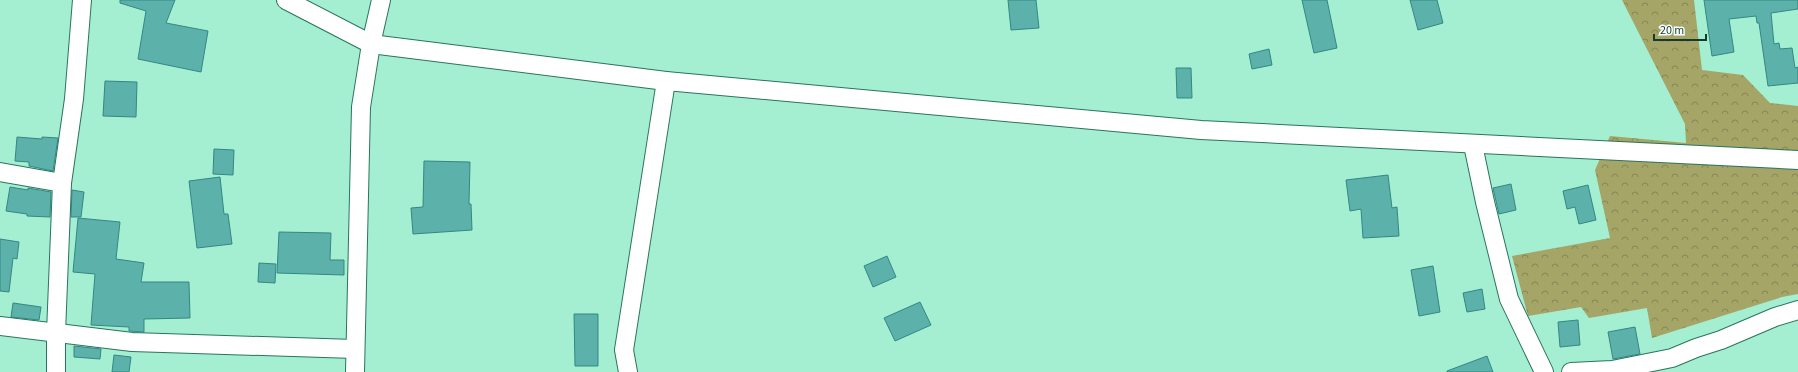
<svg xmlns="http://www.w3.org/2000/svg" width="1798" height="372" viewBox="0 0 1798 372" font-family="'Source Sans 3',sans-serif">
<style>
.forest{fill:url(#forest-crowns)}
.building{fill:#5db1ab;stroke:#318983}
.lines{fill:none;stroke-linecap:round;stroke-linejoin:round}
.minor-casing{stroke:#2a745d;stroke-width:20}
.minor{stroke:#fff;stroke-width:18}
</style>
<defs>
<pattern id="forest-crowns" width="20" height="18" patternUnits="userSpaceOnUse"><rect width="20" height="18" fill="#a4a566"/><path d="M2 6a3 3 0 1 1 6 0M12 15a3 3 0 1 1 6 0" fill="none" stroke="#858754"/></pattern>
</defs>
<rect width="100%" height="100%" fill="#a4eed2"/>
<path class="forest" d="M1622,0h72l8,70 41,5 27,28 28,3v188l-16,3 -130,41 -5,-30 -58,10 -8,-11 -53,9 -16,-60 98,-18 -15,-68 15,-34 76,7 -1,-19z"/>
<g class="building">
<path d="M120,0h55l-9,23 42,8 -7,41 -63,-13 8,-48 -26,-8z"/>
<path d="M1008,0h28l3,28 -28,2z"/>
<path d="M1302,0h25l10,48 -23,5z"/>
<path d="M1410,0h27l6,23 -25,7z"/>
<path d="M1704,0h94v9l-27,4 3,31 5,-1 1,6 12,-1 3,20 3,-1v16l-30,3 -9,-63h-2l-1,-7 -27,3 5,33 -22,4z"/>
<path d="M1269,49l3,16 -20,4 -3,-15z"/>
<path d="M1176,68h15l1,30h-15z"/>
<path d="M105,81l32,1 -1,35 -33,-1z"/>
<path d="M17,137l25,2v-2l16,1 -5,33 -24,-5v-4l-14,-1z"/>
<path d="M214,149l20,1 -1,25 -20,-1z"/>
<path d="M424,161l46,1 -1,42h2l1,26 -59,4 -2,-26 12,-1z"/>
<path d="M1388,175l4,33 5,-1 2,29 -36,2 -2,-29 -11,2 -4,-31z"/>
<path d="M220,177l4,37h4l4,30 -35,4 -8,-67z"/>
<path d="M1511,184l5,26 -17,4 -6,-26z"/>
<path d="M1588,185l8,35 -17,4 -4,-17 -8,2 -4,-18z"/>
<path d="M10,187l18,3v-2l23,4 -1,25 -23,-1v-2l-21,-3z"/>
<path d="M72,190l12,2 -3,25h-10z"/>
<path d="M78,218l42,4 -4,37 28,4 -3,19h48l1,36 -46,1v13l-15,-1v-4l-38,-2 4,-51 -22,-2z"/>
<path d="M279,232l52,1 -1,27h14v15l-67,-2z"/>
<path d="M0,239l19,3 -2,17 -4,-1 -4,34 -9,-1z"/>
<path d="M887,256l9,21 -23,10 -9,-21z"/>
<path d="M259,263l17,1 -1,19 -17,-1z"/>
<path d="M1433,266l7,46 -21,4 -8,-46z"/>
<path d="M1482,289l3,20 -18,3 -4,-19z"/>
<path d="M920,302l11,23 -36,16 -11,-23z"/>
<path d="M13,303l28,4 -2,13 -28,-3z"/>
<path d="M574,314h24v52h-23z"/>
<path d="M1578,320l2,25 -20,2 -2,-25z"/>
<path d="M1635,327l5,27 -27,5 -5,-27z"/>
<path d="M74,346l27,3 -1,10 -26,-2z"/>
<path d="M114,355l17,2 -2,15h-17z"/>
<path d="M1487,356l6,16h-46v-1z"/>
</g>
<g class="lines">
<g class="minor-casing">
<g id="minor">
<path d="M286,0l85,44 295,37 535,49 597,30"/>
<path d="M1473,145l12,57 24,97 35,73"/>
<path d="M0,172l62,11"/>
<path d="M0,326l132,16 223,7"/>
<path d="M56,372v-39l6,-150 12,-84 8,-99"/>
<path d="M355,372l6,-265 10,-63 10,-44"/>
<path d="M628,372l-4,-22 42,-269"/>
<path d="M1571,372l41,-2 60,-12 24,-10 25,-8 54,-23 23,-7"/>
</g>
</g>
<use href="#minor" class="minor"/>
</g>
<path d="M1654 34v6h52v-6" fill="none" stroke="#1a392e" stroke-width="2"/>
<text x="1660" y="34" font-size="12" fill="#1a392e" stroke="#f7fefb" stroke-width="3" paint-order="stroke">20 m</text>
</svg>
